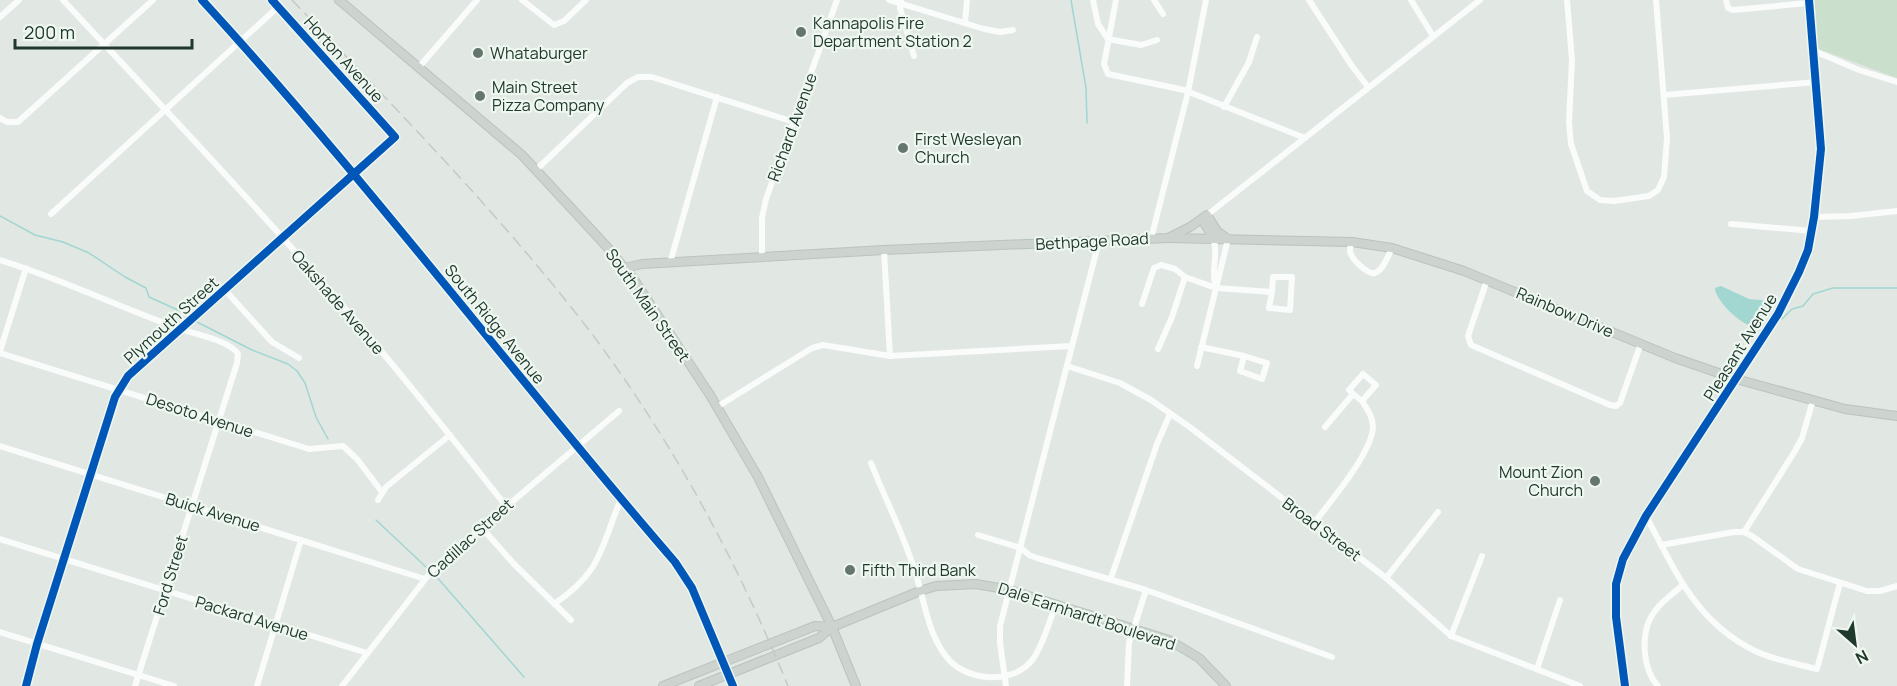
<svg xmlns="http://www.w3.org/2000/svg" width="1897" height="686" viewBox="0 0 1897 686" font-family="Manrope,sans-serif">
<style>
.green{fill:#cae0cc}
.water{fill:#a1d6d1}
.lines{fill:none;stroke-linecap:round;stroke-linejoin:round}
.stream{stroke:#a1d6d1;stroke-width:1.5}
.major-casing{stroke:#bbc3bf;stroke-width:10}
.minor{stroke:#fafbfb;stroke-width:6}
.major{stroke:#cdd4d0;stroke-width:8}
.rail{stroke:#c6c9c8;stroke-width:1.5;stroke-dasharray:12 6;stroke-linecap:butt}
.cycleway-casing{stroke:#eff7f1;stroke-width:11}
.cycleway{stroke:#0057b8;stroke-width:8}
.poi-dot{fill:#64766d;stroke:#eff7f1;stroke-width:2}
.labels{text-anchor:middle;stroke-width:4.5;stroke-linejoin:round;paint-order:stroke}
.poi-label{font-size:16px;fill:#20392d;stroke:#eff7f1;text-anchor:start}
.street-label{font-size:16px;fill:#20392d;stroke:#eff7f1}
</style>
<rect width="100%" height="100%" fill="#e1e7e3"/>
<path class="green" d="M1813,0h84v78l-81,-30z"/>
<path class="water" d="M1721,286l28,13 22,2 -16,25c-12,2 -40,-26 -40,-38z"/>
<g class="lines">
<g class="stream">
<path d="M1071,0l15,88 1,35"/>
<path d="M0,216l35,19 28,7 26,11 36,24 21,11 3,9 31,14"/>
<path d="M1761,314l7,2"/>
<path d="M1782,319l10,-10 11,-3 10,-12 20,-6h64"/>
<path d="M197,322l55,28 36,14 9,7 8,12 11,34 12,22"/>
<path d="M376,520l50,47"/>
<path d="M435,575l89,102"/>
</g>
<g class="major-casing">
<g id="major">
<path d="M339,0l183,155 87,94 26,32 75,114 48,82 74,150 24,59"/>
<path d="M1202,219l11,19"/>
<path d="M1168,238l184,4 40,6 72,23 211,87 61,21 109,30 52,7"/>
<path d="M625,268l17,-4 242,-14 284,-12 22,-11 17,-12 10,16 11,8"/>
<path d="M663,686l152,-60 17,1"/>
<path d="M699,686l120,-48 13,-11 88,-36 16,-5 40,-2 34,6 159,50 30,18 27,28"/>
</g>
</g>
<g class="minor">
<path d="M63,0c94,101 189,201 279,305 57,65 110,133 164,201"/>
<path d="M202,0c166,181 313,377 473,562l17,26 41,98"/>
<path d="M522,0l32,25 10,-4 22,-21"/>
<path d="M889,0l95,29 16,3 13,-2"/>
<path d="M1093,0l5,24 10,15 33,6 16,-5"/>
<path d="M1116,0l-12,64 4,10 76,16 121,48"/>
<path d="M1154,0l9,14"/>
<path d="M1309,0l43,66 16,21"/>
<path d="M1411,0l22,36"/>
<path d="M1567,0l5,60 -3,62 2,22 16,47 13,9 14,1 35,-5 9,-6 6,-13 3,-39 -11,-138"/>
<path d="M1726,0l2,8 5,2 76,-7"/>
<path d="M901,1l-1,7 14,48"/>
<path d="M0,17l19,-17"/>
<path d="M965,23l2,-23"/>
<path d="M1814,51l45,19 38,12"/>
<path d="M419,67l58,-67"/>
<path d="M1664,95l153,-13"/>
<path d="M1224,107l25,-45 8,-25"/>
<path d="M0,118l7,4h11l135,-122"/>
<path d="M536,170l91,-87 11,-6h14l142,45"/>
<path d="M51,214l227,-207"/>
<path d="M1207,215l273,-215"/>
<path d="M1814,217l37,-1 46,-5"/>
<path d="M1731,224l81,7"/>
<path d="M1213,238c6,16 -2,30 2,46"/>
<path d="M1151,239l37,-147 18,-92"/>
<path d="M1352,242c-1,2 -2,6 -2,9 1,8 18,24 25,22 9,-3 13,-18 17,-25"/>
<path d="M884,250l6,106"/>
<path d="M762,257v-39l4,-19 71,-199"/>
<path d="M0,260c63,19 122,49 184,70 14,5 46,11 54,24l-1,9 -102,323"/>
<path d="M670,263l47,-166"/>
<path d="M1273,277h19l-2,33 -21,-2 3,-16z"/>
<path d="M1487,280l-19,56 3,9 139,60 6,1 4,-3 21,-60"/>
<path d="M224,289l48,53 27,16"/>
<path d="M1142,304l12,-36 7,-3 14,4 10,8 31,11 56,4"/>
<path d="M1201,347l43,9"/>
<path d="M1158,349l14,-32 13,-40"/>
<path d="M0,351l26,-83"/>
<path d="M0,353l309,96 34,-3 14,13 25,33"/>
<path d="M1244,356l23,7 -5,16 -22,-8z"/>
<path d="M1067,366l53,17 31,17 40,28 195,150 65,58 129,50"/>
<path d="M1197,366l31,-127"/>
<path d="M717,407l95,-59 11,-3 67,11 181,-10"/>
<path d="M1325,427l28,-33 -4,-4 14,-16 13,11 -14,16 -9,-7"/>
<path d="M0,446l425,133"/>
<path d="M871,463c15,38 35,76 46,115 8,26 11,54 28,77 19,27 68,31 88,4 11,-16 16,-37 23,-55"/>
<path d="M378,500l8,-13 64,-52"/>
<path d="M1646,516c30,56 49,105 109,135 19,9 42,13 62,18l23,-86"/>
<path d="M1314,523c16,-21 58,-70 59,-96 0,-10 -6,-18 -11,-26"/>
<path d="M481,527l33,37 57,56"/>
<path d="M1744,532l51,-81 7,-13 11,-38"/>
<path d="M978,535l43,13 8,7 8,3 109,32 186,67"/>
<path d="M0,539l367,114"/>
<path d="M1661,545l73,-13h10l8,4 46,33 69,22h13l17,-5"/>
<path d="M1111,578l46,-134 13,-30"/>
<path d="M1386,578l52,-66"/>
<path d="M554,604c49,-33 46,-56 67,-105"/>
<path d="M0,632l174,54"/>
<path d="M1451,636l31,-80"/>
<path d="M1537,669l23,-69"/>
<path d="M26,686l11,-42 78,-247 13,-21 10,-9 257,-230 -123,-137"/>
<path d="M257,686l44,-146"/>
<path d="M342,686l92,-118 185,-157"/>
<path d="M1006,686l-6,-43v-17l99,-385"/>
<path d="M1127,686l2,-43 17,-53"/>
<path d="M1625,686l-9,-69v-33l7,-25 23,-43 132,-202 21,-42 9,-22 6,-33 7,-68 -12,-149"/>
<path d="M1658,686c-15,-16 -17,-48 -8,-67 7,-14 21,-24 33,-34"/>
</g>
<use href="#major" class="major"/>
<path class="rail" d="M292,0c103,108 209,215 300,334 81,108 145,227 196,352"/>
<g class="cycleway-casing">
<g id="cycleway">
<path d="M202,0c166,181 313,377 473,562l17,26 41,98"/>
<path d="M26,686l11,-42 78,-247 13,-21 10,-9 257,-230 -123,-137"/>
<path d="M1625,686l-9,-69v-33l7,-25 23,-43 132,-202 21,-42 9,-22 6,-33 7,-68 -12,-149"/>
</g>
</g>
<use href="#cycleway" class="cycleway"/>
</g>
<g class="poi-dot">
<circle cx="801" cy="32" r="6"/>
<circle cx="478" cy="53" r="6"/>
<circle cx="480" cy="96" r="6"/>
<circle cx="903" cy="148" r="6"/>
<circle cx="1595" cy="481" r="6"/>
<circle cx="850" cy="570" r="6"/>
</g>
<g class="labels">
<g class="poi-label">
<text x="813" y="29">Kannapolis Fire<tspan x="813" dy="18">Department Station 2</tspan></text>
<text x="490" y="59">Whataburger</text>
<text x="492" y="93">Main Street<tspan x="492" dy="18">Pizza Company</tspan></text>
<text x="915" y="145">First Wesleyan<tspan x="915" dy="18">Church</tspan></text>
<text x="1583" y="478" text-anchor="end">Mount Zion<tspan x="1583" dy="18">Church</tspan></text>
<text x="862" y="576">Fifth Third Bank</text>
</g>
<g class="street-label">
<text transform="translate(344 59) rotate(48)" y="6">Horton Avenue</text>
<text transform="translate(792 127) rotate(-70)" y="6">Richard Avenue</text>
<text transform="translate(1092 241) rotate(-3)" y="6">Bethpage Road</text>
<text transform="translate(338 302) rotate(49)" y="6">Oakshade Avenue</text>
<text transform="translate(648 305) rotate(55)" y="6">South Main Street</text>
<text transform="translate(1565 312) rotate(23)" y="6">Rainbow Drive</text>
<text transform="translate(171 320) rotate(-42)" y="6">Plymouth Street</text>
<text transform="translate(495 324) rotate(51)" y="6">South Ridge Avenue</text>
<text transform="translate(1740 347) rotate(-58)" y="6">Pleasant Avenue</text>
<text transform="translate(200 415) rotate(18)" y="6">Desoto Avenue</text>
<text transform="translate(213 512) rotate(17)" y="6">Buick Avenue</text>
<text transform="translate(1322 529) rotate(37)" y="6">Broad Street</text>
<text transform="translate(470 538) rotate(-42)" y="6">Cadillac Street</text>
<text transform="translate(170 575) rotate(-73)" y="6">Ford Street</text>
<text transform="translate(1087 616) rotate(18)" y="6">Dale Earnhardt Boulevard</text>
<text transform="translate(252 618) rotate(17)" y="6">Packard Avenue</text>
</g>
</g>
<g transform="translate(1855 644) rotate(152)" stroke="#eff7f1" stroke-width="4.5" paint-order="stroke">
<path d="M0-4.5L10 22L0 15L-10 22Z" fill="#20392d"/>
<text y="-9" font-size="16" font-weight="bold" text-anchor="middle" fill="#20392d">N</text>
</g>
<path d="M15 39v9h177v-9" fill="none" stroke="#20392d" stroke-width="3"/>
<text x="24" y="39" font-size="18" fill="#20392d" stroke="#eff7f1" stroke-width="4.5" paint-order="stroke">200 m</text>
</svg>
